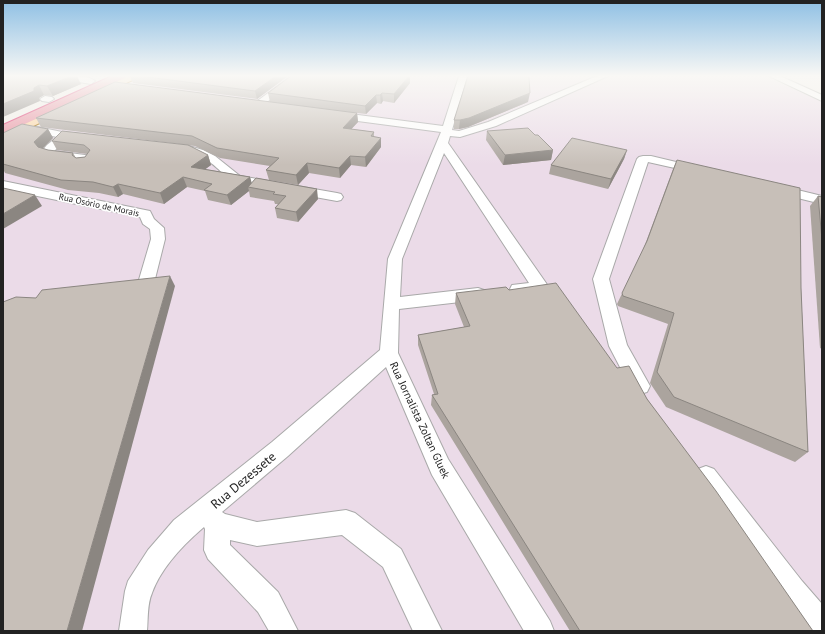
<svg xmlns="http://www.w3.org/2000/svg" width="825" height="634" viewBox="0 0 825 634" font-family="'PT Sans',sans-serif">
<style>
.industrial{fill:#ebdbe8}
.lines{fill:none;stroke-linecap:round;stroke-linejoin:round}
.minor-casing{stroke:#a9a9a9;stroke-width:2}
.major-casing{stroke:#a06b00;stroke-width:2}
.highway-casing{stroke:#dc2a67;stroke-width:2}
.minor{fill:#fff;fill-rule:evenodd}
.major{fill:#fcd6a4;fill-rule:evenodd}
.highway{fill:#e892a2;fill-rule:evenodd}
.wall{fill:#aba49e}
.shaded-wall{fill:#8b8681}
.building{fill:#c7bfb8;stroke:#8b8681}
.labels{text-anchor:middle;stroke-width:3.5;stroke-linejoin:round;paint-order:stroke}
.far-street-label{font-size:9px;fill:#222;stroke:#fff}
.street-label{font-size:11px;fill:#222;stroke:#fff}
.near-street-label{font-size:13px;fill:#222;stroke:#fff}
</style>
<rect width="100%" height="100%" fill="#f2efe9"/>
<path class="industrial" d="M144,76h621l57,26v529h-819v-488z"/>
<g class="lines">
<g class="minor-casing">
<g id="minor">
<path d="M51,76c11,0 37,-2 44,5l-4,3 -36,-6z"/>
<path d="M291,76h9l-38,30h-6l-2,-2 2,-2z"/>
<path d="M459,76h8l-15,54 7,1 29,-9 109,-46h11l-112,50 -36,11 -10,-1 -2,7 98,140 2,4 -2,4 -28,3 -6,-1 -2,-4 2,-4 17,-2 -85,-130 -42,106 -2,38 78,-9 6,2 2,4 -2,4 -6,2 -79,9 -1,44 50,106 102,162 4,10h-30l-92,-156 -46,-108 -98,89 -66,56 3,2 32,8 89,-12 9,3 46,36 41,82h-29l-30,-64 -41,-32 -85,11 -27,-6v5l48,47 20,39h-29l-11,-19 -50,-53 -4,-9 1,-21 -1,-2c-20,17 -43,41 -52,66 -5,11 -4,27 -5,38h-28l6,-40 3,-10 20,-31 26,-30 98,-78 108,-92 8,-91 53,-127 -106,-14 -5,-3 5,-3 108,14z"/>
<path d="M769,76h11l42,19v6z"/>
<path d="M45,96l7,1 2,2 -5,3 -7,-1 -2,-2z"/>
<path d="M28,125l39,8 1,2 -4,7 -10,9 31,4 4,1 5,4 -5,6h-8l-2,-2 2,-3c-11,-1 -32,0 -40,-9l6,-7 10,-8 -33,-7 -1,-2z"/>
<path d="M189,146l14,4 12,6 25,20 97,17 4,1 2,3 -2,3 -4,1 -105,-19c-7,-4 -9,-9 -15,-14 -8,-8 -20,-14 -32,-17l-1,-2 1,-2z"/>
<path d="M643,156h8l46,11 4,1 2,2 -2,2 -4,1 -49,-11 -39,117 18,66 23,41 -3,6 -7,2 -7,-2 -24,-46 -16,-67 44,-120 2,-2z"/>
<path d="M3,181l147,30 4,8 10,9 1,11 -11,44 -2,4 -6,1 -6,-1 -2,-4 13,-44 -1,-10 -7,-5 -3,-7 -137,-28z"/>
<path d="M777,185l45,11v8l-49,-12 -2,-3 2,-3z"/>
<path d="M706,466l8,3 88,112 20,23v27h-13l-27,-30 -84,-116 -3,-8 3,-8z"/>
</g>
</g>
<g class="major-casing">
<path id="major" d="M124,76h14l-1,2 -134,62v-9z"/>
</g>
<g class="highway-casing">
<path id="highway" d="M112,76h14l-1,2 -122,56v-9z"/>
</g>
<use href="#minor" class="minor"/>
<use href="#major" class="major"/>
<use href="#highway" class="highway"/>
</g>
<g class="wall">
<path d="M3,76l78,8 -28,12 -9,-1 -5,3 1,3z"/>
<path d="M130,76h158l-31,23 -124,-16z"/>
<path d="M410,83l-16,20 -11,-2 -2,3 -4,-1 -11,11 -65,-8 56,7 1,9 -7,7 23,3v5l7,10 -15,20 -15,-2 -11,13 -31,-5 -11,12 -29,-5 -3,-10 4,-4 -50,-8 -25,-12 -154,-19 -5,-9 234,-16 -2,-9z"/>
<path d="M528,102l-60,25 -9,2h-5v-9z"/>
<path d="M48,129l5,9 -10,10 5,2 25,3 3,5 9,-1 2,-3 -30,-4 -5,-9 156,14 3,10 -6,4 45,8 1,6 67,16 -20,23 -21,-4 -2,-10 3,-4h-3l-1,-3 -24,-4 -1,-6 -18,14 -23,-5 -3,-9 -18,-4 -23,17 -41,-10 -5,3 -19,-4 -31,-3 -63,-17 -2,-4v-36z"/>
<path d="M487,131l48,4 18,15 -2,10 -48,5 -17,-25z"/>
<path d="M627,150l-3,9 -16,30 -59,-15 2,-9z"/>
<path d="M677,160l124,128 7,164 -13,10 -129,-55 -16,-24 18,-59 -50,-18 -1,-2 26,-54 30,-81z"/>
<path d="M818,196l4,1v152l-2,-1 -10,-142z"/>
<path d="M509,290l108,78 30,31 166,232h-243l-139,-226 1,-10 2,-1 -16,-49v-10l46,-8 -9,-23 1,-11z"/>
</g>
<g class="shaded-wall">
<path d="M72,76h5l4,8 -28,12 -6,-10z"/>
<path d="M276,76h12l-31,23 -2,-8z"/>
<path d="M409,76h1v7l-16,20v-9z"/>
<path d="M39,85l5,10 -5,3 1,3 -37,16v-13z"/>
<path d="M382,93l1,8 -2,3 -1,-9z"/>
<path d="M530,93l-2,9 -60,25 -9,2 1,-9z"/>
<path d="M376,95l1,8 -11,11 -1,-8z"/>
<path d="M357,113l1,9 -14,15 -1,-9z"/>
<path d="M48,129l5,9 -13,13 -6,-9z"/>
<path d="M381,138v9l-15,20 -1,-10z"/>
<path d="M553,150l-2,10 -48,5 2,-10z"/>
<path d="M627,150l-3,9 -16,30 3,-10z"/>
<path d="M208,155l3,10 -16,12 -4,-10z"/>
<path d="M350,156l1,9 -11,13 -1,-10z"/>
<path d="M307,163l2,10 -11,12 -2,-10z"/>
<path d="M183,177l4,10 -23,17 -4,-11z"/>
<path d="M250,177l3,10h-5l1,4 -18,14 -4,-10z"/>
<path d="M118,184l5,10 -5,3 -5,-10z"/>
<path d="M317,189l1,10 -20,23 -2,-10z"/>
<path d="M35,195l7,11 -39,23v-15z"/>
<path d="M170,276l5,10 -93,345h-15z"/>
</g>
<g class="building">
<path d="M3,76h69l-25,10 -8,-1 -5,3v3l-31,13z"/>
<path d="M140,76h136l-21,15z"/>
<path d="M291,76h118l-15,18 -12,-1 -2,2h-4l-11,11 -97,-13z"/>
<path d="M468,76h48l13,1 1,16 -61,25 -9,2h-6z"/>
<path d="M115,82l242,31 -14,15 31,4 -3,4 10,2 -16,19 -15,-1 -11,12 -32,-5 -11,12 -30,-5 13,-12 -62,-10 -25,-12 -156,-18z"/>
<path d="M22,124l26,5 -14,13 4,5 10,3 25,3 -1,2 4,3 9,-1 5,-7 -6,-5 -32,-4 10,-10 126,14 20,10 -17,12 59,10 -23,18 -23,-5 8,-6 -29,-7 -23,16 -42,-9 -5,3 -20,-5 -32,-2 -58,-16v-31z"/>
<path d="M528,128l7,7h3l15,15 -48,5 -18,-24z"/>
<path d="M572,138l55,12 -16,29 -60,-14z"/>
<path d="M677,160l123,28 1,100 7,164 -134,-55 -17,-25 17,-59 -51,-17 -1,-3 25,-52z"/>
<path d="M256,178l61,11 -21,23 -21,-4 11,-12 -13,-2 2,-2 -27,-5z"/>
<path d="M3,188l32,7 -32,19z"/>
<path d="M818,196l4,1v43z"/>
<path d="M170,276l-103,355h-64v-329l13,-5 20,1 6,-8z"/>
<path d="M556,283l61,85 12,-2 18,33 69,92 97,140h-233l-148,-236 6,-1 -20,-59 52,-9 -14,-33 50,-6 3,3z"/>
</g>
<linearGradient id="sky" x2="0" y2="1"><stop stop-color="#8fc0e4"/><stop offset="0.46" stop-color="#f9f8f5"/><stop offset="1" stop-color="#f9f8f5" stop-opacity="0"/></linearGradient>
<rect width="825" height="165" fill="url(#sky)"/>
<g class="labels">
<g class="far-street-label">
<text transform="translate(99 205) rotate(12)" y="3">Rua Osório de Morais</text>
</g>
<g class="street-label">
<text transform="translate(420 420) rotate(65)" y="4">Rua Jornalista Zoltan Gluek</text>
</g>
<g class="near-street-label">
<text transform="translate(243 480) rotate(-40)" y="5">Rua Dezessete</text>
</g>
</g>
<rect width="825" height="634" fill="none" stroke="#222222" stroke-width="8"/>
</svg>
